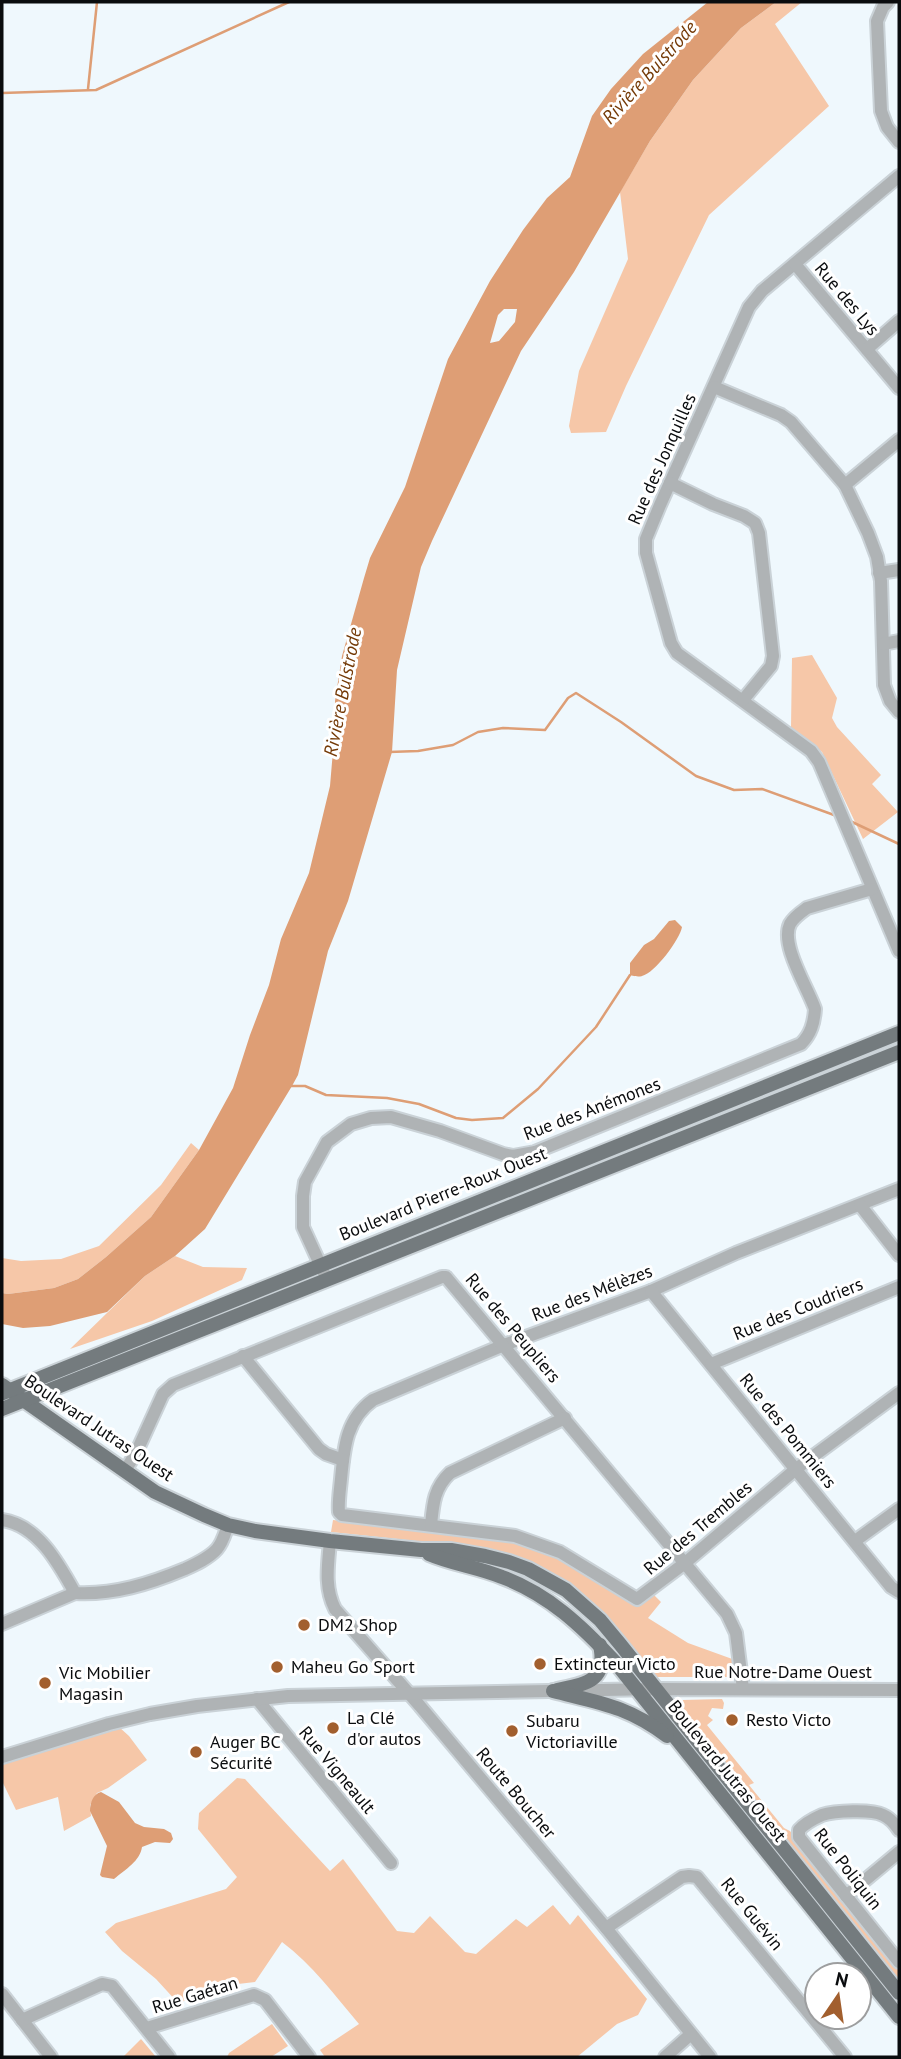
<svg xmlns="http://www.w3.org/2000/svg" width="901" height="2059" viewBox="0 0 901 2059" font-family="'PT Sans',sans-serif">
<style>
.green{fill:#f6c7a8}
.water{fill:#de9e75;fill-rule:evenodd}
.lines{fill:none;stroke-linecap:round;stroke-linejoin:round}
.stream{stroke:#de9e75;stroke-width:2.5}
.minor-casing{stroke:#cad2d7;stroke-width:16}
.major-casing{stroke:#cad2d7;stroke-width:18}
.minor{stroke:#afb3b5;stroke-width:12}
.major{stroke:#747b7e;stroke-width:14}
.poi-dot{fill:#a25f2e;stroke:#fff;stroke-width:2.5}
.labels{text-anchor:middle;stroke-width:6;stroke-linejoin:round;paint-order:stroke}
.street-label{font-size:18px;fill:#0a0c0e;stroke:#fff}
.poi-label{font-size:18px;fill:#0a0c0e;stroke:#fff;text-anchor:start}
.water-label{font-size:19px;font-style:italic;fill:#743a07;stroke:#fff}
</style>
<rect width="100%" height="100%" fill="#eff8fd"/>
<g class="green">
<path d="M776,2h26l-27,22 54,82 -120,109 -83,171 -20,46 -35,1 -2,-7 10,-55 49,-112 -8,-67 30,-51 43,-61 48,-52z"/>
<path d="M812,655l25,43 -5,20 5,9 44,48 -9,9 26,28 -35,27 -41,-87 -31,-25 1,-69z"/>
<path d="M191,1143l8,7 -48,67 -45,40 -28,22 -24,9 -46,6 -6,-1v-35l19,3 40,-2 38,-13 62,-61z"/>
<path d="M175,1256l28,11 44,1 -5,12 -90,41 -82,28 75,-73z"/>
<path d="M333,1520l178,20 48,17 80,46 15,-8 7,7 -13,16 40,25 47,17v17h-80c-34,-35 -65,-77 -105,-105 -32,-23 -86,-25 -124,-30 -31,-3 -63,-7 -95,-10z"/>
<path d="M722,1699l2,4 -1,6 -11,-1 -4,8 5,4 -6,5 47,58 -5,2 35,43 6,3 109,136v17l-218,-272 -1,-8 3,-4z"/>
<path d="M119,1727l10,9 18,24 -39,28 -11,5 -7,12 1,11 -27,15 -6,-34 -42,13 -14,-29v-19z"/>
<path d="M237,1778l8,1 85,92 13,-12 54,72 17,2 16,-17 35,36 11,2 40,-35 11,8 26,-22 17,20 8,-10 69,84 -9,16 -21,9 -40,33h-252l-5,-7 39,-26c-24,-28 -47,-60 -77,-82l-27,40 -17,2 -60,19 -22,-24 -34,-28 -17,-19 11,-9 110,-34 11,-12 -39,-48 1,-16z"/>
<path d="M272,2024l16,22 -17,11h-44l2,-4z"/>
<path d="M141,2039l15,18h-33z"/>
</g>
<g class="water">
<path d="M708,2h68l-35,26 -48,52 -43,61 -76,131 -53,79 -89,190 -11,26 -24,103 -5,82 -44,149 -20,50 -30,124 -6,11 -87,143 -30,27 -30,20 -38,36 -57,14 -27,2 -21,-4v-31l6,1 46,-6 24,-9 28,-22 45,-40 48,-67 34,-62 17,-53 19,-50 12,-46 28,-66 21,-87 5,-59v-26l7,-45 22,-78 6,-20 35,-71 43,-128 42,-78 33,-51 24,-32 23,-21 22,-61 19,-27 32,-35zM504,309h13l-2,13 -16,19 -9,2 8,-28z"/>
<path d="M675,920l7,7c-2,12 -27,46 -40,49 -1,1 -10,0 -12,-1v-12l14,-18 10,-6 15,-18z"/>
<path d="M101,1792l18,10 16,21 9,4 20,2 7,4 2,6 -3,4 -15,-1 -13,5c-2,14 -16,22 -28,32l-12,-2 -2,-2 7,-29 -17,-35c0,-8 3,-17 11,-19z"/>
</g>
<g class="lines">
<g class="stream">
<path d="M88,89l9,-87"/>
<path d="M2,93l94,-3 193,-88"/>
<path d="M389,752l29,-1 35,-6 25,-13 25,-4 42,2 23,-32 8,-5 45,29 75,54 38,14 28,-1 72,26"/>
<path d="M850,821l49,23"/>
<path d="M291,1086h14l21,9 61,3 32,6 37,14 16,2 31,-2 35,-29 58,-62 34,-52"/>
</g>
<g class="minor-casing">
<g id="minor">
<path d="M888,2l-5,5 -6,14 4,90 6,16 12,15"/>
<path d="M899,176l-137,115 -13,16 -89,198 -14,34v14l25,90 6,10 134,98 8,11 80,189"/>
<path d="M795,264l104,124"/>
<path d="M867,349l32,-28"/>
<path d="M714,387l67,28 10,7 54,63 23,48 9,24 4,24 3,104 6,16 9,11"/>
<path d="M670,483l43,21 31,12 11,7 4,10 14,123 -2,10 -28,34"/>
<path d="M845,485l54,-45"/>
<path d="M879,573l20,-3"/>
<path d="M883,644l16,-3"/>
<path d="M899,1189l-163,64 -85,38 -147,54 -131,55c-27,19 -29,48 -32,79 -1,11 -3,23 -2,33l3,3 173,21 45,16 77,47 48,-36 111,-94 103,-76"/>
<path d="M860,1205l39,50"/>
<path d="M324,1273l-21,-46v-31l2,-14 22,-40 24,-18 20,-6 20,-1 49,14 63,23 10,2 22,-4 266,-108c10,-10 13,-21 14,-35 -7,-21 -35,-64 -25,-85 4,-7 10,-11 17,-16l65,-19"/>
<path d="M651,1291l240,296 8,5"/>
<path d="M243,1356l76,93 7,5 17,6"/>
<path d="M711,1364l188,-77"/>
<path d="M125,1471l12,-20 26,-57 10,-9 269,-108h4l281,337 9,19 7,56"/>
<path d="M2,1520c36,5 57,44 73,73 39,2 74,-9 110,-24 11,-5 24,-11 32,-20 6,-7 8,-16 11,-24"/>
<path d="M431,1525c2,-21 3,-37 19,-52l115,-55"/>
<path d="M330,1541c-2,24 -6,46 5,68l85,97 186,222 104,129"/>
<path d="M855,1541l44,-32"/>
<path d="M2,1624l73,-31"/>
<path d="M257,1699l134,164"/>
<path d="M2,1757l107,-33 41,-10 47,-8 91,-10 368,-7 243,1"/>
<path d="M899,1830c-4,-6 -9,-12 -16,-15 -11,-6 -49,-4 -61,0 -9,4 -17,8 -23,15v7l100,125"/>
<path d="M846,1896l53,-44"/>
<path d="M606,1928l76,-51 7,-1 8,1 148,180"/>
<path d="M2,1994l49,63"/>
<path d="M22,2020l80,-36 10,2 57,71"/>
<path d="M147,2028l107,-33 11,5 44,57"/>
<path d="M665,2057l26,-23"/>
</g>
</g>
<g class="major-casing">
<g id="major">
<path d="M2,1385l153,107 49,23 24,10 27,6 75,10 91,9h30l34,6 24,6 19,7 38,21 34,30 20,24 279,349"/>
<path d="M3,1393l896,-360"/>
<path d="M2,1409l897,-357"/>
<path d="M429,1554c23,10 49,13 73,23 46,17 80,49 113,85l284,355"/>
<path d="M557,1690c28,-6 51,-8 43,-45"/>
<path d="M553,1691c47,12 74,15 114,45"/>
</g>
</g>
<use href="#minor" class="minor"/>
<use href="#major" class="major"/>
</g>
<g class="poi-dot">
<circle cx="304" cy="1625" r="7"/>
<circle cx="540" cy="1664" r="7"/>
<circle cx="277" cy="1667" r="7"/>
<circle cx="45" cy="1683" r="7"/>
<circle cx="732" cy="1720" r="7"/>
<circle cx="333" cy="1728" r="7"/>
<circle cx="512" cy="1731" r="7"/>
<circle cx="196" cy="1752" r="7"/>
</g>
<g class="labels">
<g class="street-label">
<text transform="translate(847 299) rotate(50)" y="6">Rue des Lys</text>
<text transform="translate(662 459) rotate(-66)" y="6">Rue des Jonquilles</text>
<text transform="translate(592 1109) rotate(-21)" y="6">Rue des Anémones</text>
<text transform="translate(443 1194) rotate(-22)" y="6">Boulevard Pierre-Roux Ouest</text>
<text transform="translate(592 1293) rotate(-21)" y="6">Rue des Mélèzes</text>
<text transform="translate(798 1309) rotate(-22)" y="6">Rue des Coudriers</text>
<text transform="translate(513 1328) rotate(50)" y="6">Rue des Peupliers</text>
<text transform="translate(99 1428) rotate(34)" y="6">Boulevard Jutras Ouest</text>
<text transform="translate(788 1431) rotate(51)" y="6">Rue des Pommiers</text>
<text transform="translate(698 1528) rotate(-40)" y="6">Rue des Trembles</text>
<text x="783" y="1678">Rue Notre-Dame Ouest</text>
<text transform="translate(337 1770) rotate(50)" y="6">Rue Vigneault</text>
<text transform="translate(727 1771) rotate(51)" y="6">Boulevard Jutras Ouest</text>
<text transform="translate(516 1793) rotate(50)" y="6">Route Boucher</text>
<text transform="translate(848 1869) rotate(52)" y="6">Rue Poliquin</text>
<text transform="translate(752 1914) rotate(51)" y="6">Rue Guévin</text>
<text transform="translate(195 1995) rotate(-17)" y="6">Rue Gaétan</text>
</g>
<g class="poi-label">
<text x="318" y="1631">DM2 Shop</text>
<text x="554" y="1670">Extincteur Victo</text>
<text x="291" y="1673">Maheu Go Sport</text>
<text x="59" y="1679">Vic Mobilier<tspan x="59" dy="21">Magasin</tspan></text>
<text x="347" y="1724">La Clé<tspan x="347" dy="21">d'or autos</tspan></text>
<text x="746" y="1726">Resto Victo</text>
<text x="526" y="1727">Subaru<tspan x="526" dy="21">Victoriaville</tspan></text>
<text x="210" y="1748">Auger BC<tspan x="210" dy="21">Sécurité</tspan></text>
</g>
<g class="water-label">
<text transform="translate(649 72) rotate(-48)" y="7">Rivière Bulstrode</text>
<text transform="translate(342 692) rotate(-79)" y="7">Rivière Bulstrode</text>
</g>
</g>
<rect width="901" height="2059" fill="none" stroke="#0a0c0e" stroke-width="7"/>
<g transform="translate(838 1996) rotate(13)"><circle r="33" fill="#ffffff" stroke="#9d9e9f" stroke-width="2"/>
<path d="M0-5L12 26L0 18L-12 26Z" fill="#a25f2e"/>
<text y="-10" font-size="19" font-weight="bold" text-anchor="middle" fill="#0a0c0e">N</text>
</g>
</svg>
